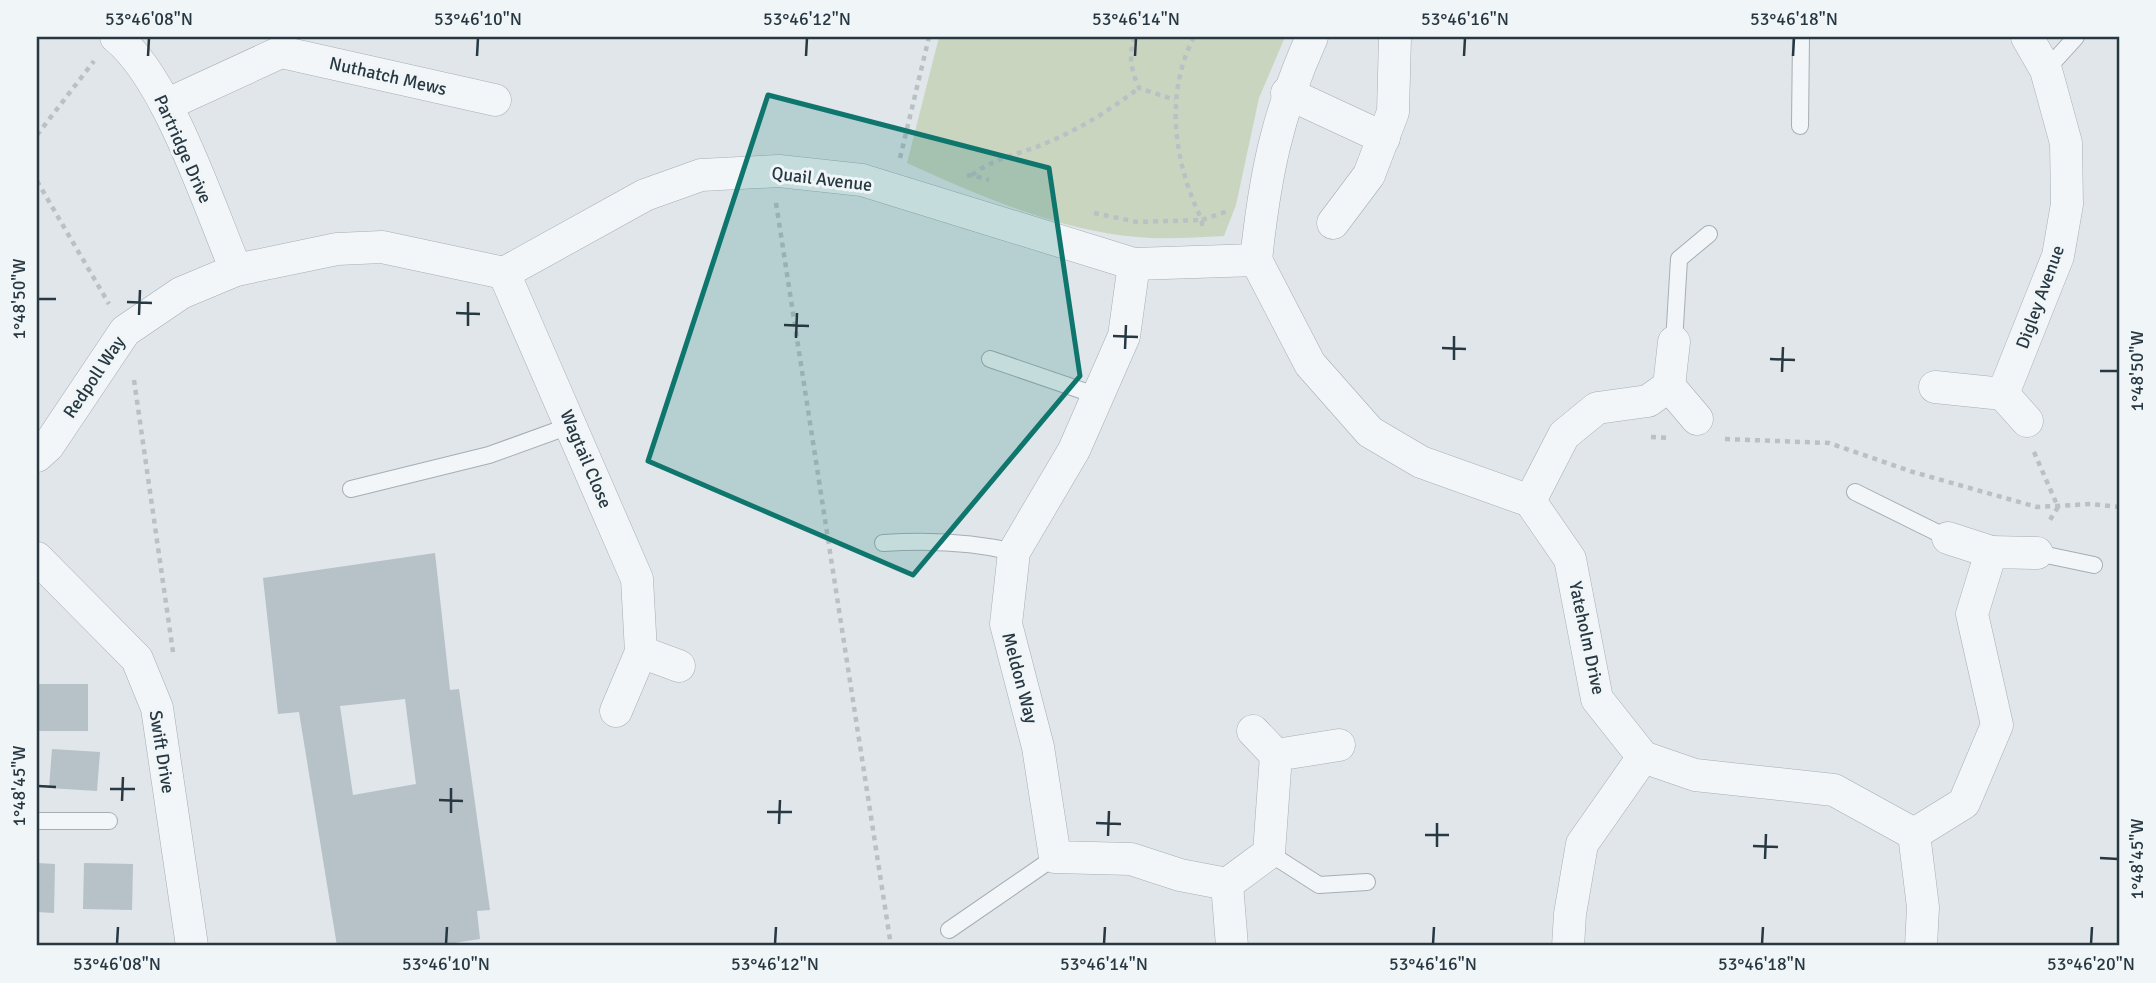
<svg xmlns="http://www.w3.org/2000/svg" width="2156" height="983" viewBox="0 0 2156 983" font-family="Signika,sans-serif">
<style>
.green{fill:#cad5c0}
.building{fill:#b7c1c8;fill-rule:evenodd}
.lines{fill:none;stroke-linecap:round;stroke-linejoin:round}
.service-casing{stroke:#a5aeb5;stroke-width:18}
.minor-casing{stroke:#a5aeb5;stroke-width:33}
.path{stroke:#bac1c5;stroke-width:4.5;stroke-dasharray:5 5;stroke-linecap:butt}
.service{stroke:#f3f6f8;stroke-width:16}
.minor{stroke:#f3f6f8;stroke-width:32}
.marked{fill:#0f766e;fill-opacity:0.2;stroke:#0f766e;stroke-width:5;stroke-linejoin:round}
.ticks{fill:none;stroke:#273843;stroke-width:2.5}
.labels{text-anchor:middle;stroke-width:6;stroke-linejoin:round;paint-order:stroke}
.street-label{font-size:18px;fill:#273843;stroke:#f0f5f7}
.neatline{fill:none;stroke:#273843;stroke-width:2.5}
.ticks-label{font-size:18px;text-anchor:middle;fill:#273843}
</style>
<rect width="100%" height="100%" fill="#e0e6ea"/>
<path class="green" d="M939,37h346l-26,61 -23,107 -12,31c-29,1 -58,4 -87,1 -77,-6 -160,-42 -230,-74z"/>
<g class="building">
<path d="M435,553l15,137 9,-1 31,221 -13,1 3,28 -45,7h-98l-38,-234 -21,2 -15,-136zM405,699l11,85 -63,11 -13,-89z"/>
<rect x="38" y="684" width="50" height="47"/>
<path d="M52,749l48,3 -3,39 -48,-3z"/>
<path d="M37,863l18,1 -1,49 -17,-1z"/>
<path d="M84,863l49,1 -1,46 -49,-1z"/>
</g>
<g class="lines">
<g class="service-casing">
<g id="service">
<path d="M2046,70l30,-33"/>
<path d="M1800,126l1,-89"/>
<path d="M1674,342l5,-83 30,-25"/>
<path d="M990,359l108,37"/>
<path d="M351,489l138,-34 83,-30"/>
<path d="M1855,492l93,46"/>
<path d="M883,543c44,-3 87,-2 131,9"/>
<path d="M2037,553l57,12"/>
<path d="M37,821h72"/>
<path d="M1269,853l50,32 48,-3"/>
<path d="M949,930l106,-73"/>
</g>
</g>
<g class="minor-casing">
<g id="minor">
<path d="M116,37c52,42 93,169 120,233"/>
<path d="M1287,93l97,45"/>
<path d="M166,105l115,-53 214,48"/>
<path d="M1333,223l36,-48 24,-63 2,-75"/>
<path d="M1256,260l54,104 60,68 51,30 109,39 40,58 27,140 46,58 52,18 139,15 80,44 9,73 -2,39"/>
<path d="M1256,260c9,-85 21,-145 56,-223"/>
<path d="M1134,264l-10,72 -50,114 -60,102 -8,72 32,123 17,110 76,2 49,16 47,9 5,62"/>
<path d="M504,273l133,306 4,73 -25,59"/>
<path d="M1669,386l28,33"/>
<path d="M1935,387l68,7 55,-138 9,-52 -1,-61 -20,-73 -19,-33"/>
<path d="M2003,394l24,27"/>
<path d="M37,456l11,-10 77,-115 56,-38 55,-23 101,-21 45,-2 122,26 141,-78 56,-20 78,-4 83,9 272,84 122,-4"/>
<path d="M1530,501l34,-66 33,-27 51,-7 21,-15 5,-44"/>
<path d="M1948,538l43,14"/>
<path d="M37,558l100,101 20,49 35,238"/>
<path d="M641,652l38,14"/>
<path d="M1253,731l23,24"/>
<path d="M1914,834l50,-31 33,-78 -25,-111 19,-62 46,1"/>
<path d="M1227,884l42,-31 7,-98 63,-10"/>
<path d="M1568,946l2,-32 12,-70 61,-87"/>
</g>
</g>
<g class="path">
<path d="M1135,37c-7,18 -4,33 4,51l36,12"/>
<path d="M1194,37c-30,57 -20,127 8,183l26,-9"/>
<path d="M37,135l57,-74"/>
<path d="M900,158l29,-121"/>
<path d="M972,175c21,-17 49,-21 74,-32 34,-14 64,-33 93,-55"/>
<path d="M967,176l5,-1 17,5"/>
<path d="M37,181l72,123"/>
<path d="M776,203l115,743"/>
<path d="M1094,213l43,9 65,-2v9"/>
<path d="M134,380l39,272"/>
<path d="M1651,437l19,1"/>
<path d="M1725,439l104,4 84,29 124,35 54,-3 28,3"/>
<path d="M2034,452l24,55 -10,16"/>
</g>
<use href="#service" class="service"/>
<use href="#minor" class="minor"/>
</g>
<path class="marked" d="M768,95l281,73 31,208 -167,199 -265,-114z"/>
<path class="ticks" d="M148,56l1,-18M477,56l1,-18M806,56l1,-18M1135,56l1,-18M1464,56l1,-18M1793,56l1,-18M38,299h18M127,302l25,1M456,313l24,1M139,315l1,-25M784,325l25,1M468,326v-24M1113,336l25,1M796,338l1,-25M1442,348l24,1M1125,349l1,-24M1770,359l25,1M1454,360v-24M2100,371h18M1782,372l1,-25M38,786l18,1M110,789h25M439,800l24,1M122,801l1,-24M767,812h25M451,813v-25M1096,823l25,1M779,824l1,-24M1425,835h24M1108,836l1,-25M1753,846l25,1M1437,847v-24M2100,858l18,1M1765,859l1,-25M117,944l1,-17M446,944l1,-17M775,944l1,-17M1104,944l1,-17M1433,944l1,-17M1762,944l1,-17M2091,944l1,-17"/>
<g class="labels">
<g class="street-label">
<text transform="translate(388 76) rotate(13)" y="6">Nuthatch Mews</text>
<text transform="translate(183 149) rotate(66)" y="6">Partridge Drive</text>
<text transform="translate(822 179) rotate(7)" y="6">Quail Avenue</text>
<text transform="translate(2040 297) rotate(-70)" y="6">Digley Avenue</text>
<text transform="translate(94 377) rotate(-56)" y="6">Redpoll Way</text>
<text transform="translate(586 459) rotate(67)" y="6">Wagtail Close</text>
<text transform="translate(1587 638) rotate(78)" y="6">Yateholm Drive</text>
<text transform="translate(1020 678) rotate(75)" y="6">Meldon Way</text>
<text transform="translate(162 752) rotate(81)" y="6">Swift Drive</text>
</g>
</g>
<rect width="2156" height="983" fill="none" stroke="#f0f5f7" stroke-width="77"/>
<rect x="38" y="38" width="2080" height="906" class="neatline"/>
<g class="ticks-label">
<text x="149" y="25">53°46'08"N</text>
<text x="478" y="25">53°46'10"N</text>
<text x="807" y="25">53°46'12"N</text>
<text x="1136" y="25">53°46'14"N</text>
<text x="1465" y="25">53°46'16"N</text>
<text x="1794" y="25">53°46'18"N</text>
<text transform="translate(19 299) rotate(-90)" y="6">1°48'50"W</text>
<text transform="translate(2137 371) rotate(-90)" y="6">1°48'50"W</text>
<text transform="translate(19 786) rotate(-90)" y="6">1°48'45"W</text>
<text transform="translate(2137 859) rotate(-90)" y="6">1°48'45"W</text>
<text x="117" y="970">53°46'08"N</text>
<text x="446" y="970">53°46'10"N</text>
<text x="775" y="970">53°46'12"N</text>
<text x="1104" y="970">53°46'14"N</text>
<text x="1433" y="970">53°46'16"N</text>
<text x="1762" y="970">53°46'18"N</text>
<text x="2091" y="970">53°46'20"N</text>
</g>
</svg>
